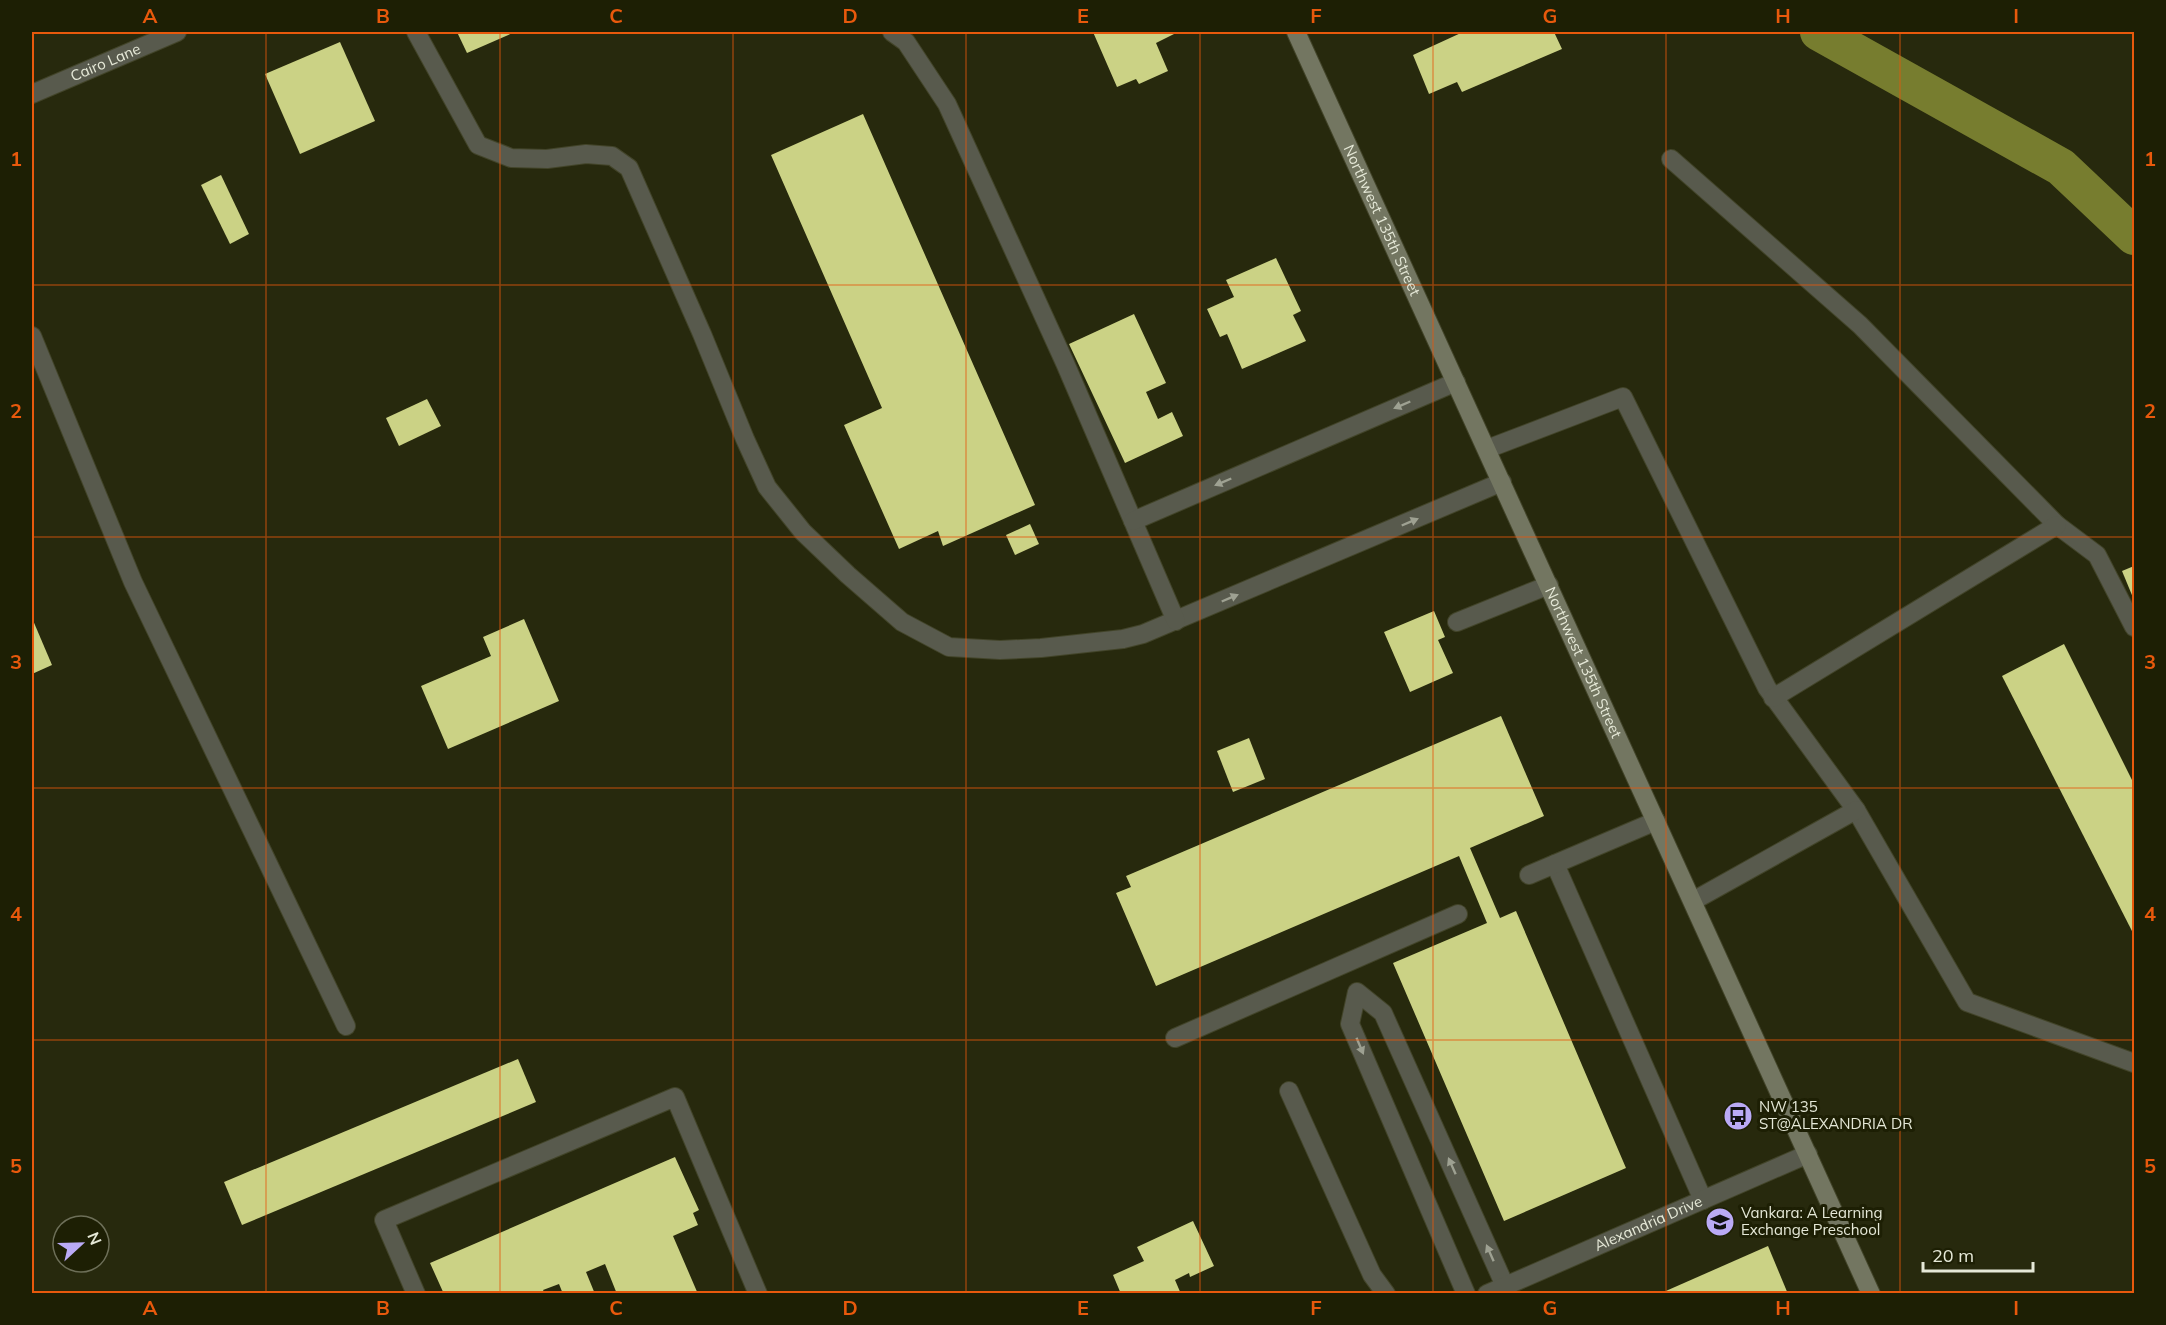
<svg xmlns="http://www.w3.org/2000/svg" width="2166" height="1325" viewBox="0 0 2166 1325" font-family="Mulish,sans-serif">
<style>
.lines{fill:none;stroke-linecap:round;stroke-linejoin:round}
.canal{stroke:#777d2f;stroke-width:38}
.building{fill:#cbd285}
.lane-casing{stroke:#424429;stroke-width:20}
.street-casing{stroke:#424429;stroke-width:20}
.secondary-casing{stroke:#424429;stroke-width:20}
.lane{stroke:#585a4d;stroke-width:18}
.street{stroke:#585a4d;stroke-width:18}
.secondary{stroke:#737661;stroke-width:18}
.oneway{fill:#9ea192}
.grid{fill:none;stroke:#e8590c;stroke-width:1.5;stroke-opacity:0.55}
.labels{text-anchor:middle;stroke-width:6;stroke-linejoin:round;paint-order:stroke}
.street-label{font-size:15px;fill:#e5e8d7;stroke:#1d1f04}
.poi-label{font-size:15px;fill:#e5e8d7;stroke:#1d1f04;text-anchor:start}
.neatline{fill:none;stroke:#e8590c;stroke-width:2}
.grid-label{font-size:20px;text-anchor:middle;font-weight:bold;fill:#e8590c}
</style>
<rect width="100%" height="100%" fill="#27290d"/>
<g class="lines">
<path class="canal" d="M1819,32l242,135 73,69"/>
</g>
<g class="building">
<path d="M457,32h58l-48,21z"/>
<path d="M1093,32h80l1,2 -18,9 12,28 -29,13 -3,-5 -19,8z"/>
<path d="M1463,32h91l8,17 -100,43 -5,-10 -28,12 -16,-39z"/>
<path d="M340,42l35,79 -75,33 -35,-80z"/>
<path d="M863,114l172,391 -92,41 -5,-15 -39,18 -55,-124 38,-17 -111,-253z"/>
<path d="M221,175l28,59 -19,10 -29,-59z"/>
<path d="M1276,258l25,53 -8,4 13,26 -64,28 -15,-35 -7,3 -13,-28 27,-12 -8,-17z"/>
<path d="M1134,314l32,69 -20,9 12,27 14,-7 11,24 -58,27 -56,-119z"/>
<path d="M427,399l14,27 -42,20 -13,-28z"/>
<path d="M1030,524l9,20 -24,11 -9,-20z"/>
<path d="M2134,566v34l-12,-29z"/>
<path d="M1434,611l11,26 -7,3 15,33 -43,19 -26,-60z"/>
<path d="M32,618l20,47 -20,9z"/>
<path d="M524,619l35,82 -111,48 -27,-63 70,-30 -8,-19z"/>
<path d="M2064,644l70,140v151l-132,-259z"/>
<path d="M1501,716l43,100 -74,32 30,70 16,-7 110,257 -122,53 -111,-258 94,-40 -28,-67 -303,130 -40,-93 15,-6 -5,-11z"/>
<path d="M1249,738l16,41 -32,13 -16,-41z"/>
<path d="M518,1059l18,43 -294,123 -18,-43z"/>
<path d="M675,1157l24,53 -6,3 5,12 -25,11 25,58h-81l-12,-30 -19,8 9,22h-15l-1,-2 -16,2 -4,-10 -16,6 2,4h-101l-14,-31z"/>
<path d="M1193,1221l21,45 -24,11 -1,-4 -14,7 6,14h-60l-8,-19 31,-14 -7,-14z"/>
<path d="M1768,1246l20,48h-129z"/>
</g>
<g class="lines">
<g class="lane-casing">
<g id="lane">
<path d="M416,32l62,113 33,13 36,1 39,-5 26,2 17,12 73,166 43,105 22,48 36,45 45,43 54,47 47,25 51,3 41,-2 82,-9 20,-5 359,-152"/>
<path d="M892,32l14,10 41,62 118,259 111,258"/>
<path d="M1671,159l189,166 197,200 40,30 37,72"/>
<path d="M32,336l101,246 213,444"/>
<path d="M1487,449l136,-52 144,291 89,122 111,192 167,61"/>
<path d="M1133,521l323,-139"/>
<path d="M1457,622l92,-37"/>
<path d="M1773,698l284,-173"/>
<path d="M1555,864l148,336"/>
<path d="M1529,875l127,-54"/>
<path d="M1693,901l163,-91"/>
<path d="M1175,1038l283,-124"/>
<path d="M1289,1091l83,184 14,19"/>
<path d="M416,1294l-32,-74 291,-123 83,197"/>
<path d="M1466,1294l-116,-270 7,-32 26,21 122,273"/>
</g>
</g>
<g class="street-casing">
<g id="street">
<path id="s1" d="M32,94l145,-62"/>
<path id="s2" d="M1487,1294l321,-140"/>
</g>
</g>
<g class="secondary-casing">
<g id="secondary">
<path id="s3" d="M1296,32l575,1262"/>
</g>
</g>
<use href="#lane" class="lane"/>
<use href="#street" class="street"/>
<use href="#secondary" class="secondary"/>
</g>
<defs><path id="oneway-solid" d="M-6-.8H1V-3.2L6.5 0L1 3.2V.8H-6Z" transform="scale(1.5)"/></defs>
<g class="oneway">
<use href="#oneway-solid" transform="translate(1402 405) rotate(157)"/>
<use href="#oneway-solid" transform="translate(1223 482) rotate(157)"/>
<use href="#oneway-solid" transform="translate(1410 522) rotate(-23)"/>
<use href="#oneway-solid" transform="translate(1230 598) rotate(-23)"/>
<use href="#oneway-solid" transform="translate(1360 1046) rotate(67)"/>
<use href="#oneway-solid" transform="translate(1452 1166) rotate(-114)"/>
<use href="#oneway-solid" transform="translate(1490 1253) rotate(-114)"/>
</g>
<path class="grid" d="M266,32v1262M500,32v1262M733,32v1262M966,32v1262M1200,32v1262M1433,32v1262M1666,32v1262M1900,32v1262M32,285h2102M32,537h2102M32,788h2102M32,1040h2102"/>
<defs>
<g id="bus-disc" transform="scale(1.5)"><circle r="9.5" fill="#baaaf6" stroke="#1d1f04"/><path d="M-5-6H5V4H4V6H2V4H-2V6H-4V4H-5ZM-3.5-4V0h7V-4ZM-3.5 1.2v1.5H-2V1.2ZM2 1.2v1.5H3.5V1.2Z" fill="#111"/></g>
<g id="school-disc" transform="scale(1.5)"><circle r="9.5" fill="#baaaf6" stroke="#1d1f04"/><path d="M0-5L7-2L0 1L-7-2ZM-4 1L0 2.5L4 1V4Q0 6-4 4Z" fill="#111"/></g>
</defs>
<g fill-rule="evenodd">
<use href="#bus-disc" x="1738" y="1116"/>
<use href="#school-disc" x="1720" y="1222"/>
</g>
<g class="labels">
<g class="street-label">
<text dy="5" stroke="none"><textPath href="#s1" startOffset="80">Cairo Lane</textPath></text>
<text dy="5" stroke="none"><textPath href="#s3" startOffset="207">Northwest 135th Street</textPath></text>
<text dy="5" stroke="none"><textPath href="#s3" startOffset="693">Northwest 135th Street</textPath></text>
<text dy="5" stroke="none"><textPath href="#s2" startOffset="176">Alexandria Drive</textPath></text>
</g>
<g class="poi-label">
<text x="1759" y="1112">NW 135<tspan x="1759" dy="17">ST@ALEXANDRIA DR</tspan></text>
<text x="1741" y="1218">Vankara: A Learning<tspan x="1741" dy="17">Exchange Preschool</tspan></text>
</g>
</g>
<rect width="2166" height="1325" fill="none" stroke="#1d1f04" stroke-width="66"/>
<g transform="translate(81 1244) rotate(68)"><circle r="28" fill="#1d1f04" stroke="#6d6f58" stroke-width="1.5"/>
<path d="M0-4.5L10 22L0 15L-10 22Z" fill="#baaaf6"/>
<text y="-9" font-size="16" font-weight="bold" text-anchor="middle" fill="#e5e8d7">N</text>
</g>
<path d="M1923 1262v9h110v-9" fill="none" stroke="#e5e8d7" stroke-width="3"/>
<text x="1932" y="1262" font-size="18" fill="#e5e8d7" stroke="#1d1f04" stroke-width="4.5" paint-order="stroke">20 m</text>
<rect x="33" y="33" width="2100" height="1259" class="neatline"/>
<g class="grid-label">
<text x="150" y="23">A</text>
<text x="383" y="23">B</text>
<text x="616" y="23">C</text>
<text x="850" y="23">D</text>
<text x="1083" y="23">E</text>
<text x="1316" y="23">F</text>
<text x="1550" y="23">G</text>
<text x="1783" y="23">H</text>
<text x="2016" y="23">I</text>
<text x="16" y="166">1</text>
<text x="2150" y="166">1</text>
<text x="16" y="418">2</text>
<text x="2150" y="418">2</text>
<text x="16" y="669">3</text>
<text x="2150" y="669">3</text>
<text x="16" y="921">4</text>
<text x="2150" y="921">4</text>
<text x="16" y="1173">5</text>
<text x="2150" y="1173">5</text>
<text x="150" y="1315">A</text>
<text x="383" y="1315">B</text>
<text x="616" y="1315">C</text>
<text x="850" y="1315">D</text>
<text x="1083" y="1315">E</text>
<text x="1316" y="1315">F</text>
<text x="1550" y="1315">G</text>
<text x="1783" y="1315">H</text>
<text x="2016" y="1315">I</text>
</g>
</svg>
